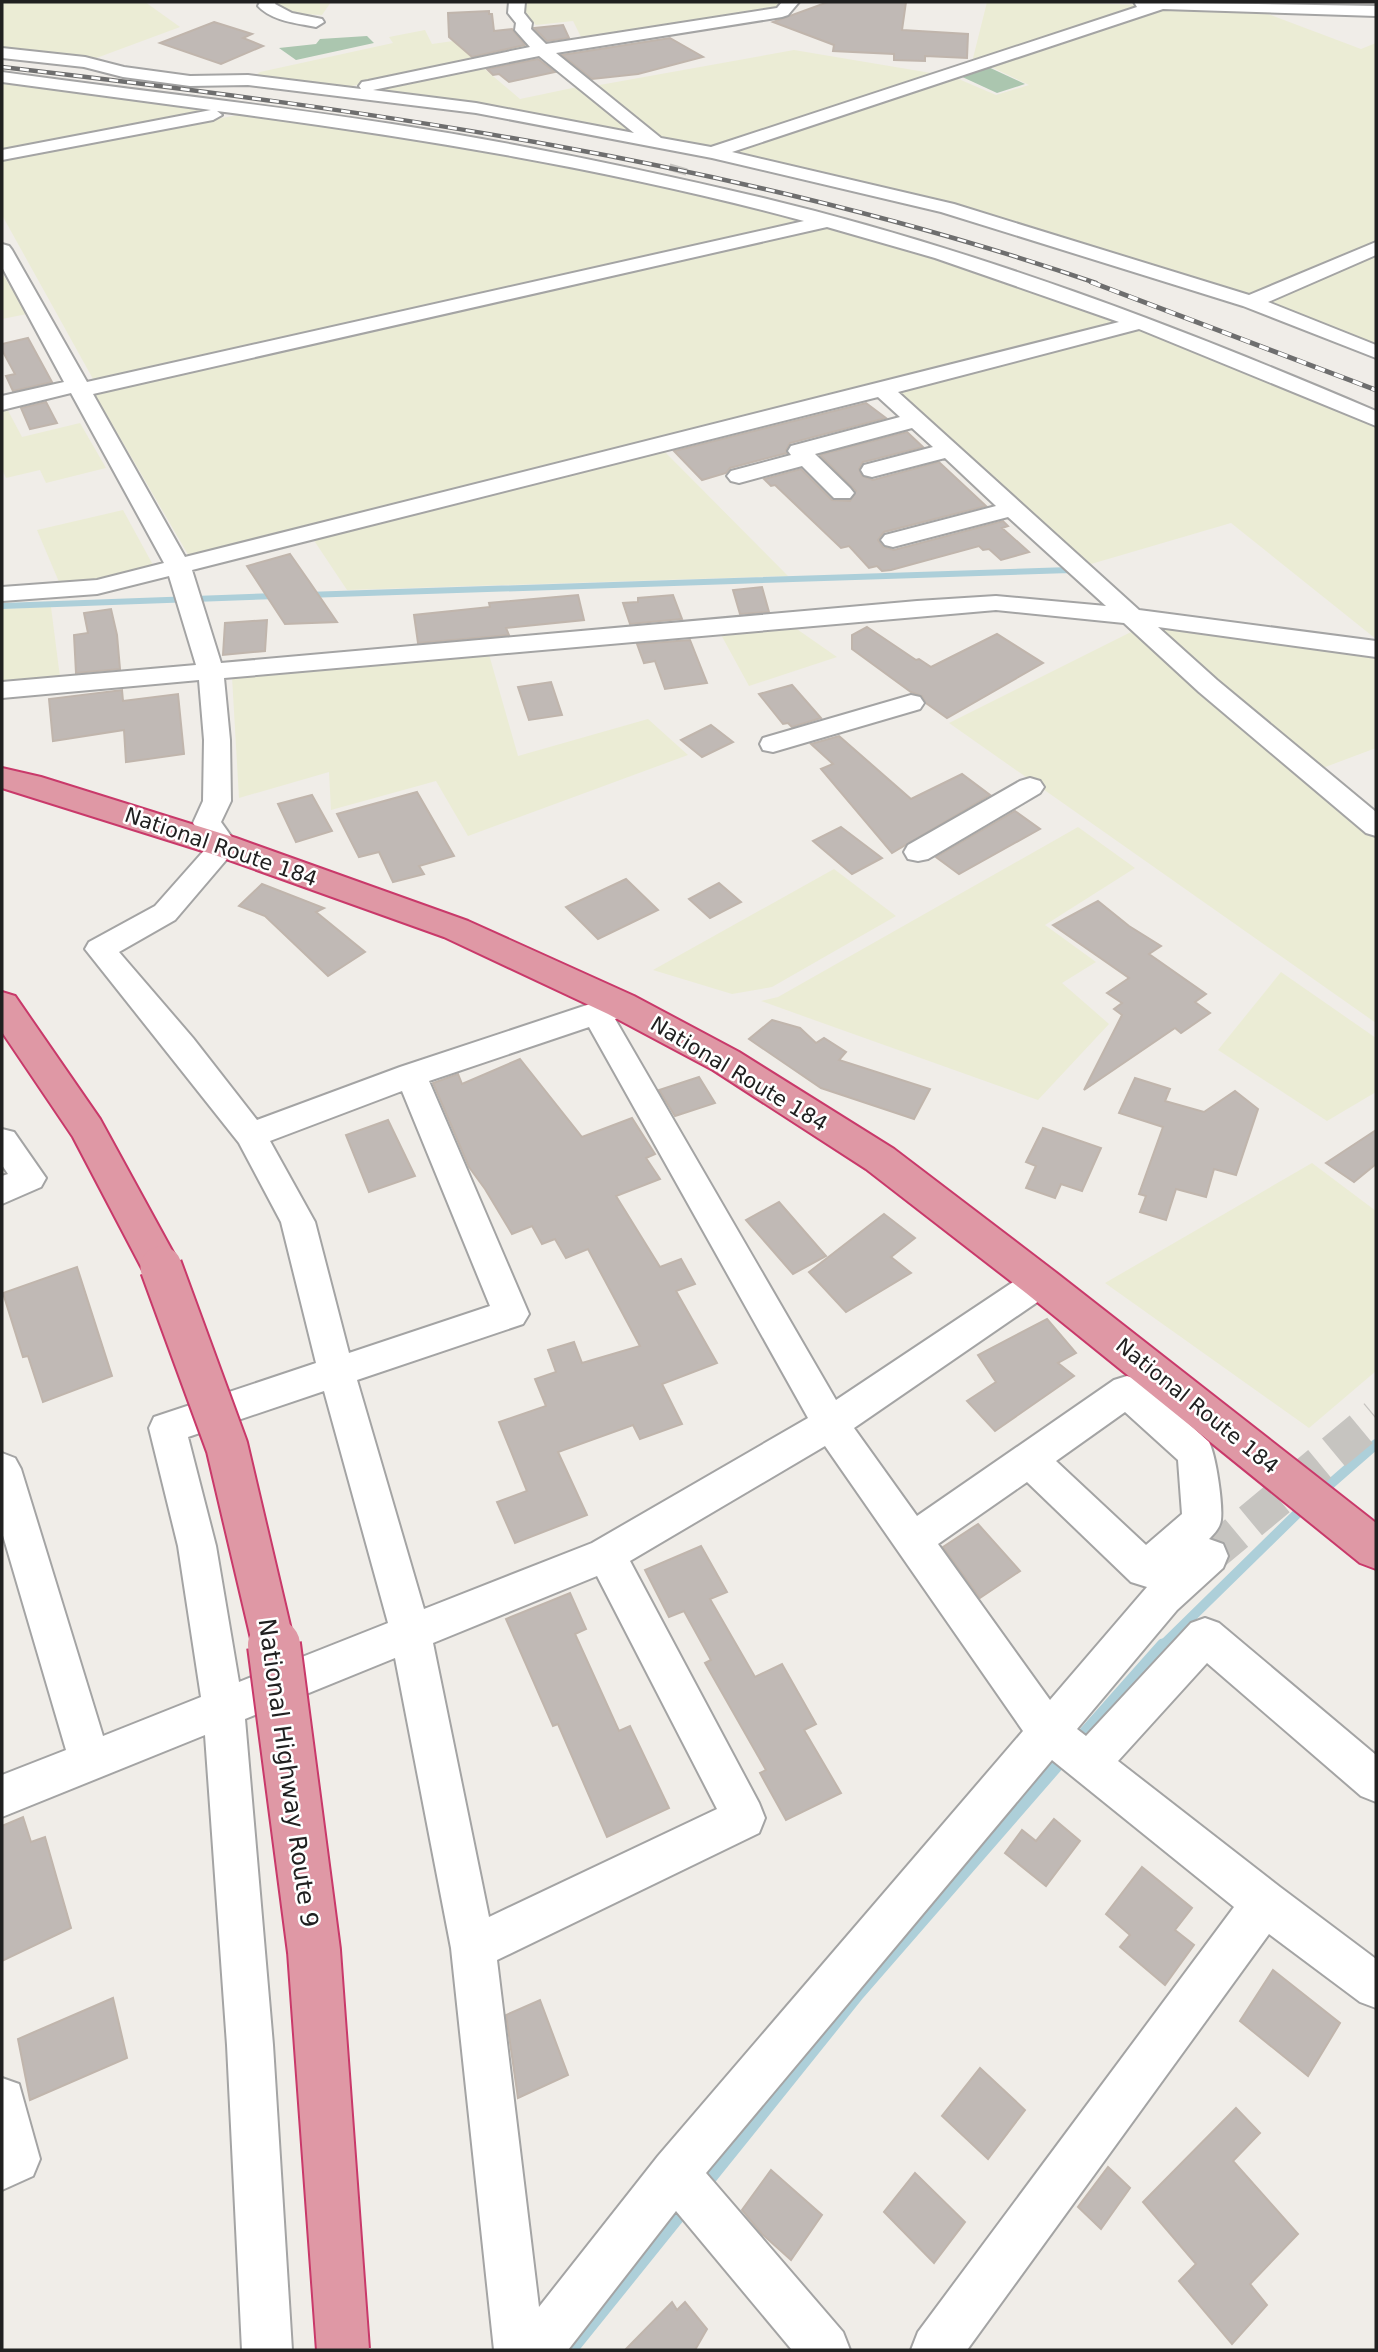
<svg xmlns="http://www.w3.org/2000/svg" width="1378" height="2352" viewBox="0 0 1378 2352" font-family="'DejaVu Sans',sans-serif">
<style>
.farmland{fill:#ebecd5}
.cemetery{fill:#abc6af}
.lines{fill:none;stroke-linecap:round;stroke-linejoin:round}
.stream-far2{stroke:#adcfd9;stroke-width:6}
.stream-far1{stroke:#adcfd9;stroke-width:10}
.stream{stroke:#adcfd9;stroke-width:13}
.building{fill:#c0b9b5;stroke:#c0b5ac;stroke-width:2}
.minor-tunnel-far1{stroke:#c6c4c0;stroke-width:18;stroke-dasharray:18 9;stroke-linecap:butt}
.minor-tunnel{stroke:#c6c4c0;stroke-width:36;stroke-dasharray:36 18;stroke-linecap:butt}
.minor-casing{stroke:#a4a4a4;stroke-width:4}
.highway-casing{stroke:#c9396a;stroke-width:4}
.minor{fill:#fff;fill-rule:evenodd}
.highway{fill:#df98a5;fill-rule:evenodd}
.rail-far1-casing{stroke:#6e6e6e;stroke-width:4.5}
.rail-casing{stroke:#6e6e6e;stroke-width:5}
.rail-far1{stroke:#fff;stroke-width:2.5;stroke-dasharray:9;stroke-linecap:butt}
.rail{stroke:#fff;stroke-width:3.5;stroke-dasharray:10;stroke-linecap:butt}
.highway-bridge-far1-casing{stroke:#c9396a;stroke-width:45;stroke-linecap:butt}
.highway-bridge-casing{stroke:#c9396a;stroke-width:56;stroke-linecap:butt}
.highway-bridge-far1{stroke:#df98a5;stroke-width:41}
.highway-bridge{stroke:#df98a5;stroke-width:52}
.labels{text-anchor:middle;stroke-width:5;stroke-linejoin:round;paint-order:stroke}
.street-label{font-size:21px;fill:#202020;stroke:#fff}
.near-street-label{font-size:24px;fill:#202020;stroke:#fff}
</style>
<rect width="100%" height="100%" fill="#f0ede8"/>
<g class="farmland">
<path d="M2,2h143l35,25 -89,33 -89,-10z"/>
<path d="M275,2h56l-9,13 -23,-1 -24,-10z"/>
<path d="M526,2h260l-6,6 -197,33 -10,-20 -37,4 -11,-10z"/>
<path d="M987,2h51l110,3 -176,57z"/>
<path d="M1168,6l92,5 101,38 15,-6v199l-127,54 -525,-144 230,-75 42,18 33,-10 -42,-20z"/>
<path d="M425,30l7,14 85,-12 14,18 -194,39 -82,-13 5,-4 133,-29 -4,-6z"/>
<path d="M794,50l143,24 -217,73 -14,1 -48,-11 -64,-51z"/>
<path d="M481,66l39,33 62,-13 63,49 -285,-45z"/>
<path d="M2,82l216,28 -216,40z"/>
<path d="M243,114l105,13 246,44 216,49 -717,159 -91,-164v-55z"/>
<path d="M827,226l142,40 158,55 -937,237 -96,-165z"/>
<path d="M1376,252v94l-113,-45z"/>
<path d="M2,273l25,41 -25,5z"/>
<path d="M1143,328l129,51 104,46v214l-145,-116 -140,41 -198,-174z"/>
<path d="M5,405l17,32 58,-14 26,45 -60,15 -6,-13 -34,8 -4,-9v-63z"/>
<path d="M663,450l125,126 -441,14 -34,-51z"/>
<path d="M123,510l30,55 -59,15 -35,2 -22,-52z"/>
<path d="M51,607l9,70 -58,5v-73z"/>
<path d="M791,625l46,32 -88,29 -30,-55z"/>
<path d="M1150,625l226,27v96l-56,21z"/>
<path d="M1135,630l69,63 172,145v185l-427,-300z"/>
<path d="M488,651l30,105 130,-37 40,36 -220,81 -32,-55 -105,29 -2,-38 -90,26 -7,-121z"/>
<path d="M1078,827l57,41 -90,57 51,37 -34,21 47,41 -71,76 -277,-99 17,-4z"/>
<path d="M834,869l62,47 -124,71 -40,7 -79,-24z"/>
<path d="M1281,972l95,66v54l-49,29 -109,-71z"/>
<path d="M1312,1163l64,48v160l-67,57 -204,-145z"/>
</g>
<g class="cemetery">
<path d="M367,36l7,7 -78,17 -17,-12 37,-4 4,-5z"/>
<path d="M984,65l41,19 -28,9 -39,-18z"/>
</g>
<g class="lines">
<g class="stream-far2">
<path d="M306,595l764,-25 6,5"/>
<path d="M2,606l275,-10"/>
</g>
<g class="stream-far1">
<path d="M1319,1494l57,-50"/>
<path d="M1161,1647l146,-143"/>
</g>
<g class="stream">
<path d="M1077,1742l86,-97"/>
<path d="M703,2187l155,-193 207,-238"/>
<path d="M571,2350l116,-144"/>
</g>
</g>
<g class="building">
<path d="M828,2h78l-4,28 66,4 -1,24 -42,-2v5l-31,-1v-6l-61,-3 1,-6 -61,-23z"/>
<path d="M489,11v3h3l2,17 18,-2 13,16 -53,12 -23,-20 -1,-24z"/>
<path d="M214,22l38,12 -9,4 20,8 -42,18 -61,-21z"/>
<path d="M563,25l6,13 -22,3 -13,-13z"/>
<path d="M670,38l33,19 -65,17 -46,5 -30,-24z"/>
<path d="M538,59l17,13 -46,10 -10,-8 -6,1 -6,-6z"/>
<path d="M28,338l24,44 -39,9 -7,-15 9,-2 -13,-24v-6z"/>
<path d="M46,402l11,21 -27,6 -9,-21z"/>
<path d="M866,403l20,15 -96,25 -4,7 1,3 -57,15 -4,5 -24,7 -28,-29z"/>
<path d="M907,432l16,15 -60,15 -4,7 3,7 11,4 66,-18 47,44 -102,26 -6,8 5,7 11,3 109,-29 5,5 -6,2 27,24 -28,8 -12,-11 -6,1 -4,-4 -88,24 -9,1 -5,-5 -8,2 -20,-22 -8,2 -66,-63 -4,1 -7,-7 37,-10 31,31 18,1 6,-10 -36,-36z"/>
<path d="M290,554l21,30 26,38 -52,2 -38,-58z"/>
<path d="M762,587l7,25 -29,2 -7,-24z"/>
<path d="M578,595l6,25 -78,8 3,7 -91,8 -4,-28 76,-8 -1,-4z"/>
<path d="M673,595l9,24 -52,5 -7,-21 15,-1v-4z"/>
<path d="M111,609l6,26 3,34 -44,4 -2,-38 14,-2 -4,-20z"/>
<path d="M267,620l-2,31 -42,4 2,-32z"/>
<path d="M867,627l49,33 3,-1 12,8 66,-33 46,29 -96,55 -21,-15 -4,-7 -11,-4 -59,-43v-14z"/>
<path d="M690,640l17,43 -42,6 -10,-28 -11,2 -7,-19z"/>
<path d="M551,682l11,33 -33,5 -11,-33z"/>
<path d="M792,685l29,33 -29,9 -4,-4 -5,1 -24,-30z"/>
<path d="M122,690l1,11 55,-7 6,60 -58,8 -2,-32 -71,11 -4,-42z"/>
<path d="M711,725l22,17 -31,15 -21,-17z"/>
<path d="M839,736l72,63 51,-25 28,21 -98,58 -71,-84 12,-5 -22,-20z"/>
<path d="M417,792l37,64 -35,10 5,8 -31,8 -14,-30 -20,5 -22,-43z"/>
<path d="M312,795l20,36 -36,11 -18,-38z"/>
<path d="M1015,811l25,18 -81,45 -23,-17z"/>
<path d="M841,827l41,31 -30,16 -39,-33z"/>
<path d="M626,879l32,31 -60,29 -32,-32z"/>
<path d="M719,883l22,19 -31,16 -21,-19z"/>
<path d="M262,884l62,24 -8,4 49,40 -37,24 -63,-60 -26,-10z"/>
<path d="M1098,901l31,25 32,20 -12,8 57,40 -11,8 15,11 -29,20 -6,-5 -91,62 38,-75 -8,-6 8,-6 -15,-10 22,-15 -76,-53z"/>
<path d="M772,1020l28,8 16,15 8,-5 22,14 -7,8 91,29 -16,30 -93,-31 -72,-49z"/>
<path d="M520,1059l62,78 50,-19 23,36 -9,4 14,21 -44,17 44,71 21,-8 14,25 -19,7 41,72 -55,21 20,40 -42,15 -7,-14 -75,27 29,63 -72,28 -18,-41 30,-11 -28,-69 47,-16 -11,-27 21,-7 -8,-22 26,-8 8,21 58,-17 -52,-97 -22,9 -11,-19 -13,5 -10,-18 -20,8 -27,-45 -16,-22 -36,-84 25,-9 4,10z"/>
<path d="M699,1077l16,26 -40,13 -16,-26z"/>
<path d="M1135,1078l35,11 -5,12 39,11 31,-21 23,18 -22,66 -22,-6 -8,28 -30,-8 -10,31 -26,-8 6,-16 -7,-2 24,-67 -44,-14z"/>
<path d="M388,1120l27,56 -46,16 -23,-57z"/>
<path d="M1043,1128l58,20 -19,43 -21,-7 -6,14 -29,-10 10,-22 -10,-4z"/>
<path d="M1376,1130v34l-22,18 -28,-19z"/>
<path d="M779,1202l47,54 -33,18 -47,-54z"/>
<path d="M884,1214l31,24 -24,19 20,16 -65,39 -37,-40z"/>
<path d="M77,1267l35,109 -69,26 -15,-46 -5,1 -20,-64z"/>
<path d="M1047,1319l29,34 -18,10 16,13 -79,55 -28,-30 29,-19 -18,-27z"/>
<path d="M978,1524l42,47 -40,27 -37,-51z"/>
<path d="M701,1546l26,46 -17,7 45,78 27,-13 34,60 -12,6 37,63 -55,27 -26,-47 6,-3 -61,-107 6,-3 -27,-49 -15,6 -24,-47z"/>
<path d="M570,1593l16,36 -11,5 44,97 11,-5 39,82 -62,29 -49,-113 -5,2 -47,-107z"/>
<path d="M23,1817l8,25 14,-5 26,91 -69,33v-135z"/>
<path d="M1054,1819l26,22 -34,45 -41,-33 17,-23 14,11z"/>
<path d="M1142,1867l50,41 -17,22 19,15 -29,40 -45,-38 10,-12 -24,-21z"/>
<path d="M1273,1970l67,53 -32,53 -68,-55z"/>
<path d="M113,1998l14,60 -97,42 -12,-61z"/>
<path d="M540,2000l28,75 -50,23 -12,-83z"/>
<path d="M980,2068l45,42 -37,49 -46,-43z"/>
<path d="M1236,2108l24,25 -27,28 65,73 -48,50 17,21 -35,39 -53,-63 17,-17 -53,-62z"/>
<path d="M1108,2167l22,21 -29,41 -23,-22z"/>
<path d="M771,2170l51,45 -31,45 -29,-26 -20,-24z"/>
<path d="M915,2173l50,49 -31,41 -50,-51z"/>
<path d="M672,2302l5,8 8,-8 22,27 -12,21h-70z"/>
</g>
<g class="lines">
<path class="minor-tunnel-far1" d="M677,173l2,-7"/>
<path class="minor-tunnel" d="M1209,1556l167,-139"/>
<g class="minor-casing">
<g id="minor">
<path d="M260,2h16l-1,2 17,9 30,6 2,3 -8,5c-20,-4 -44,-6 -58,-21z"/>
<path d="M509,2h16l-1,11 8,10 -1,6 15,15 231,-36 5,-6h17l-11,13 -6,2 -226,36 105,85 50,9 426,-140 -3,-5 242,4v10l-213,-7 -431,143 222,52 295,91 127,-53v13l-108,47 108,43v13l-133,-52 -302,-94 -229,-54 -236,-45 -228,-28 -58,1 -67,-9 -39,-10 -82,-9v-10l83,9 39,10 66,9 58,-1 113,14 -2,-3 3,-4 6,-1 162,-34 -15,-17 1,-7 -8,-10zM539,56l95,77 -158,-30 -103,-13z"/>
<path d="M2,72c130,18 260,32 390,52 124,19 248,45 371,74 212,51 414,128 613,213v15l-237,-97 -241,63 241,218 237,31v16l-218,-30 59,53 159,132v24l-10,-3 -167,-141 -75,-69 -128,-13 -772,68 6,62 1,61 -10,21 17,24 -63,74 -56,32 74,86 64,82 143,-53 208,-69 11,-3 11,3 4,8 -4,8 -15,5 221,381 192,-128 12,-4 12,4 5,10 -5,10 -198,136 63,88 197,-136 13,-4 13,4 69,62c7,14 14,62 12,78 -1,8 -7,14 -12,19l14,5 5,12 -5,12 -46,42 -100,119 9,7 105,-113 14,-5 14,5 157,132v47l-15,-6 -154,-133 -89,98 162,126 96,72v49l-16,-6 -91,-68 -302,416h-56l7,-18 316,-425 -182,-147 -346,413 137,159 7,18h-58l-116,-139 -108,139h-74l-43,-402 -56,-290 -150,61 28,326 19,305h-50l-15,-305 -22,-310 -203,82v-42l64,-25 -64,-218v-79l13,5 6,11 82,267 98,-39 -23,-151 -29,-118 5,-11 162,-54 -35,-141 -42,-79 -154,-194 4,-7 66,-36 54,-61 -16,-22 10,-22 1,-61 -5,-60 -197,18v-16l194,-17 -27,-89 -72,18 -95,7v-14l95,-7 67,-17 -93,-170 -69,17v-14l62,-14 -62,-115v-23l7,2 3,4 75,132 717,-161c-193,-52 -389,-84 -587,-110l5,4 -9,5 -211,40v-10l209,-40 -209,-28zM827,227l108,31 184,64 -934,235 -92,-163zM878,397l22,20 -109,29 -3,5 3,4 -60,16 -4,5 4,5 8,2 63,-17 32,32h16l4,-5 -4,-5 -35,-34 97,-26 21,19 -69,18 -3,5 3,5 8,2 73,-19 51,48 -111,29 -4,5 4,5 8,2 115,-30 98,89 -110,-10 -79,5 -696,62 -29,-93zM589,1027l219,391 -216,125 -168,66 -67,-229 166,-56 6,-10 -100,-233zM402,1091l88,215 -141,47 -34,-131 -45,-81zM324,1391l64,232 -149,59 -23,-136 -28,-109zM1125,1412l53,48 4,54 -36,31 -90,-84zM825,1446l198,285 -365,425 -119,151 -42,-347 262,-127 6,-15 -6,-15 -129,-242zM1027,1482l104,100 16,5 -97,113 -112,-156zM597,1576l120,233 -228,108 -56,-274z"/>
<path d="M911,695l9,2 4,6 -4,6 -147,43 -10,-2 -3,-6 3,-6z"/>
<path d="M1030,778l10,3 4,6 -4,6 -112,66 -10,2 -10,-2 -4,-7 4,-7 112,-64z"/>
<path d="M2,1129l12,3 32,46 -5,9 -39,17v-28l6,-2 -6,-9z"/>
<path d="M2,2078l17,6 21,75 -7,17 -31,14z"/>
</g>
</g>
<g class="highway-casing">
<g id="highway">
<path d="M2,768l39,9 195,61 232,83 166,75 105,56 155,97 160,122 322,252v46l-16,-6 -334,-270 -160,-124 -153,-99 -105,-56 -164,-77 -232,-83 -210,-66z"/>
<path d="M2,992l13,4 85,123 81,148 -6,11 -14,5 -14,-5 -74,-141 -71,-105z"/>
</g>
</g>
<use href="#minor" class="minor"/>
<use href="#highway" class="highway"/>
<g class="rail-far1-casing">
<path id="rail-far1" d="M2,67c369,43 742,95 1094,216"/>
</g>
<g class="rail-casing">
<path id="rail" d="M1091,282l285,108"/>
</g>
<use href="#rail-far1" class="rail-far1"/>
<use href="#rail" class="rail"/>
<g class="highway-bridge-far1-casing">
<path id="highway-bridge-far1" d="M161,1267l66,180 47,200"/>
</g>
<g class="highway-bridge-casing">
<path id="highway-bridge" d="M274,1645l40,306 29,399"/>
</g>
<use href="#highway-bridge-far1" class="highway-bridge-far1"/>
<use href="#highway-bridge" class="highway-bridge"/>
</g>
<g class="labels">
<g class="street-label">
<text transform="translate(221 847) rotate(19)" y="7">National Route 184</text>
<text transform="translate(739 1074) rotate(31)" y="7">National Route 184</text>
<text transform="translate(1197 1406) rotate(39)" y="7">National Route 184</text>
</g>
<g class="near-street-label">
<text transform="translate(288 1773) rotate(82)" y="8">National Highway Route 9</text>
</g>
</g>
<rect width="1378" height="2352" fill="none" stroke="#202020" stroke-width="7"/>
</svg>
